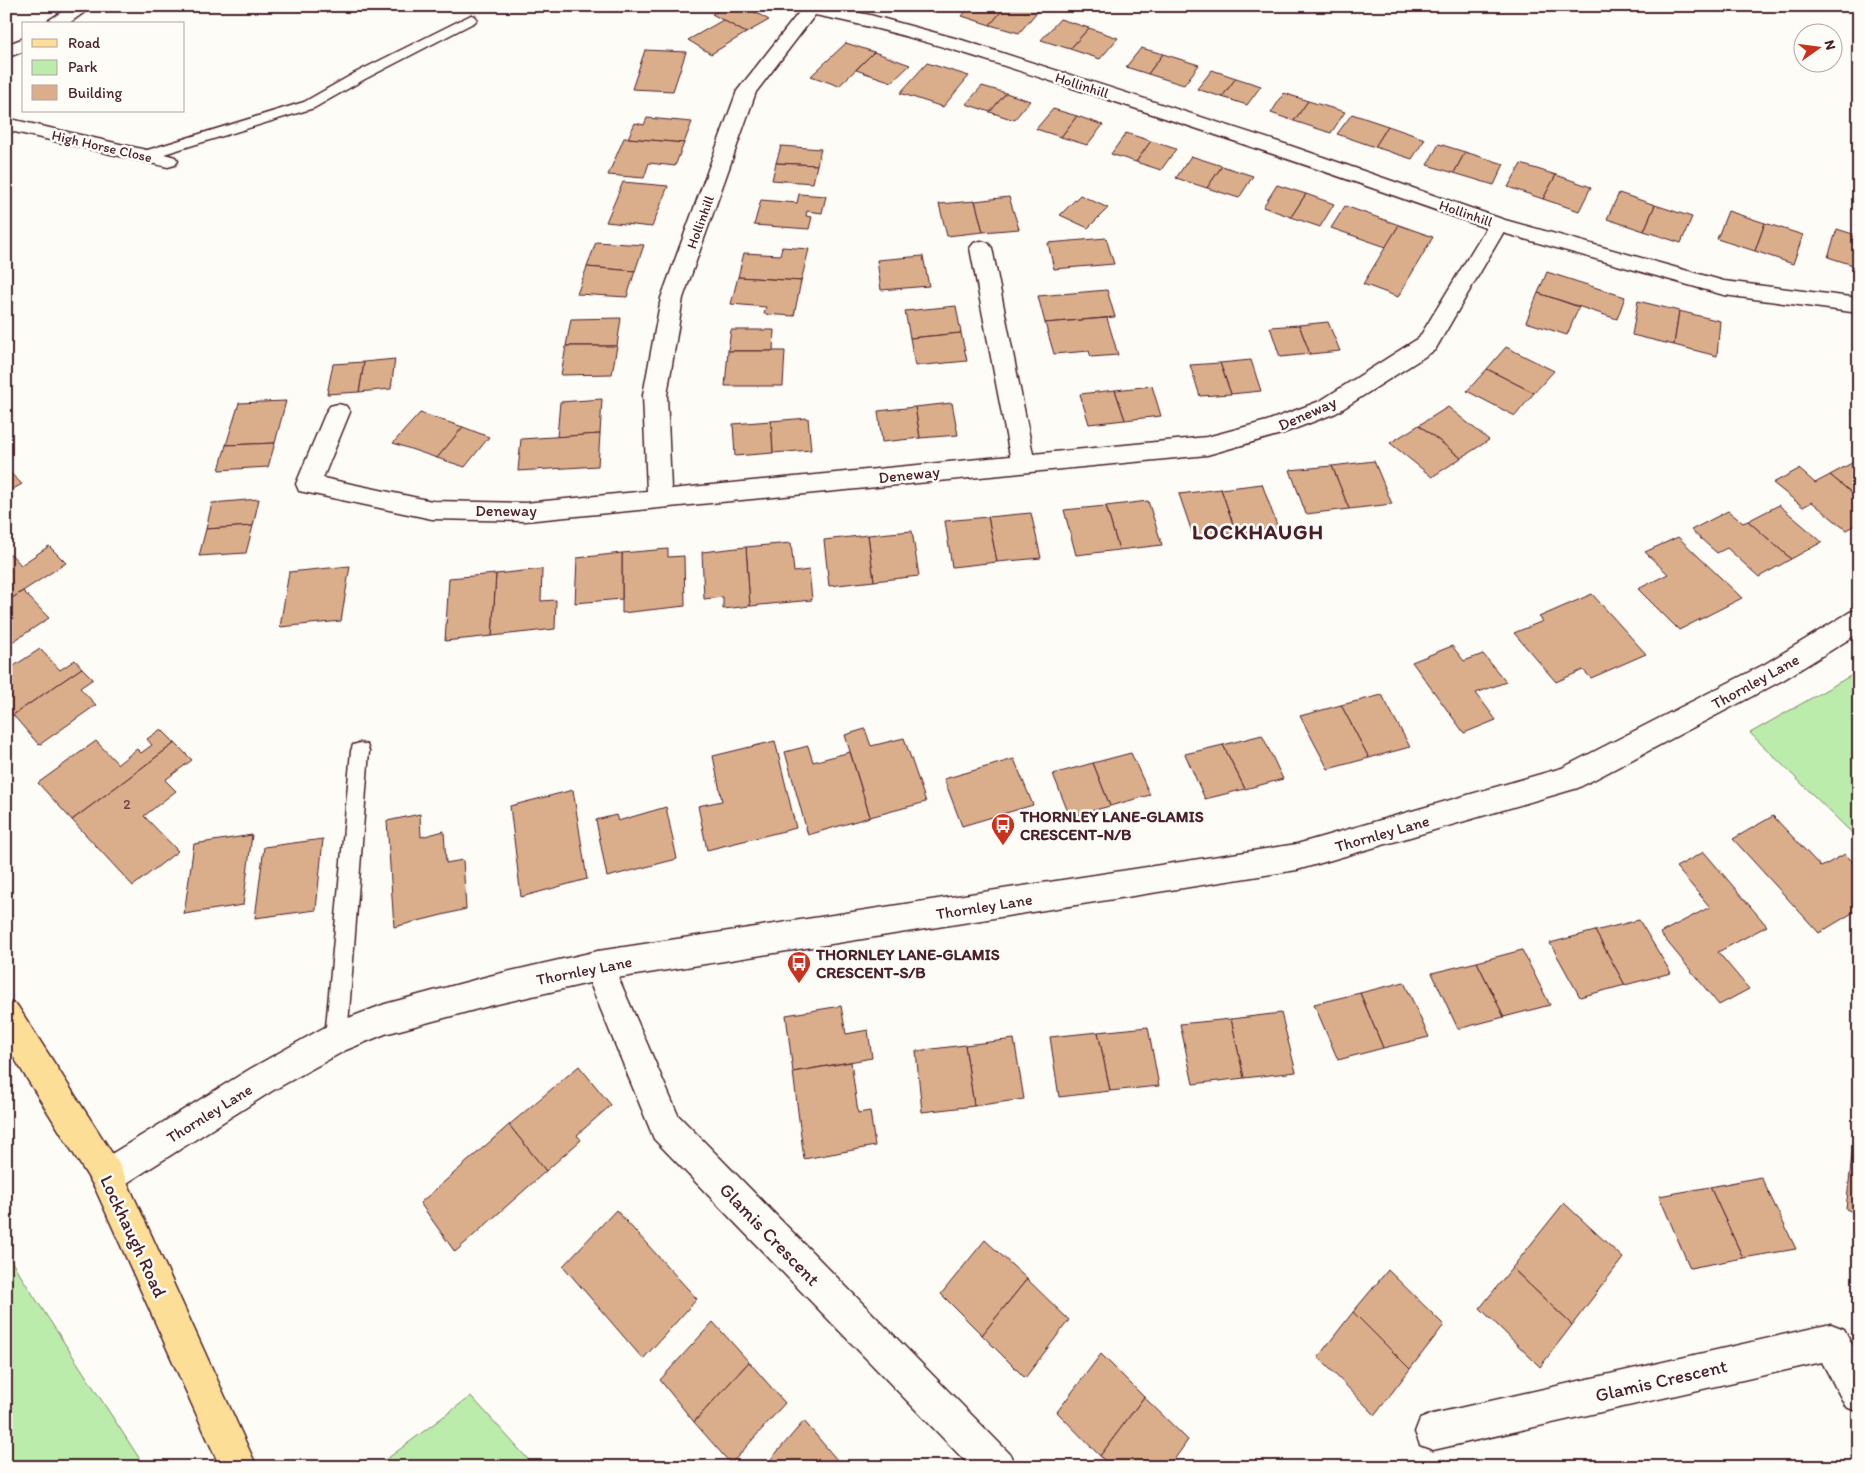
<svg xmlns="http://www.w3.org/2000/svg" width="1865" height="1473" viewBox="0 0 1865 1473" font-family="Itim,sans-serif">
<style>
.green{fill:#bbecab;stroke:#82866b}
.building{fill:#daad8b;stroke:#4a1f2b}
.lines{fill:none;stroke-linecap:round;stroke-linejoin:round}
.lane-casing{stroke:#4a1f2b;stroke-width:3}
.street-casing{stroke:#4a1f2b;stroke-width:3}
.secondary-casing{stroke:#4a1f2b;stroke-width:3}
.primary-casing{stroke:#4a1f2b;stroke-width:3}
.lane{fill:#fdfcf7;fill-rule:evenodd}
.street{fill:#fdfcf7;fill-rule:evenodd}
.secondary{fill:#fdfcf7;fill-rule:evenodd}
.primary{fill:#fdde96;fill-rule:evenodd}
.labels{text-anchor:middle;stroke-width:5;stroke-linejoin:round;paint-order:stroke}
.far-street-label{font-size:14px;fill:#4a1f2b;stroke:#fdfcf7}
.number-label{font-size:14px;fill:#6e4243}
.street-label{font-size:16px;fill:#4a1f2b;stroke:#fdfcf7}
.poi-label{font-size:16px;font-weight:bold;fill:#4a1f2b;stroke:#fdfcf7;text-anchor:start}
.near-street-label{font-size:19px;fill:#4a1f2b;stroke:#fdfcf7}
.district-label{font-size:21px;font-weight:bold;letter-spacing:1px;fill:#4a1f2b;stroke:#fdfcf7}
</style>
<rect width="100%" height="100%" fill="#fdfcf7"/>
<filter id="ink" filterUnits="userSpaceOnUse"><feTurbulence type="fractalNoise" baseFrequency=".02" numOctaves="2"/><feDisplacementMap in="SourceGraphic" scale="10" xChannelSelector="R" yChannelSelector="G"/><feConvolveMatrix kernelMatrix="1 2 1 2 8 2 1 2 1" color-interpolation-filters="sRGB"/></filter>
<g filter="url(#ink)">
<g class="green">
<path d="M1859,671v169l-109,-107z"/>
<path d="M6,1251l9,16 130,200h-139z"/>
<path d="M471,1396l64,71h-159z"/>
</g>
<g class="building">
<path d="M726,6h18l25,14 -23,13 -34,-19z"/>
<path d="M970,6h36l-16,19 -28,-9z"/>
<path d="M1006,6h36l-23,27 -29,-8z"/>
<path d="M1060,19l29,9 -19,21 -29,-9z"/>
<path d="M723,20l23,13 -35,21 -23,-14z"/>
<path d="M1089,28l29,10 -18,21 -30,-10z"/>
<path d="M846,43l28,9 -35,34 -28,-10z"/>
<path d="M1141,48l22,6 -15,20 -22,-7z"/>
<path d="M645,50l41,2 -13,39 -41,-2z"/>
<path d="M874,52l36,13 -18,17 -36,-12z"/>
<path d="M1163,54l36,11 -15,20 -36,-11z"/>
<path d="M927,63l42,13 -26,31 -43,-14z"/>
<path d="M1212,70l24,8 -14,19 -25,-8z"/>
<path d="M1236,78l25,8 -14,19 -25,-8z"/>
<path d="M982,86l24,7 -16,19 -24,-8z"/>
<path d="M1006,93l24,8 -16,19 -24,-8z"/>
<path d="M1284,93l24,8 -14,20 -23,-8z"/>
<path d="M1308,101l37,11 -14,21 -37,-12z"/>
<path d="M1053,109l24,7 -16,21 -25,-8z"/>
<path d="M1352,114l36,12 -13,21 -38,-13z"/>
<path d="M1077,116l26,9 -16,20 -26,-8z"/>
<path d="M647,118l45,4 -8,21 -56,-5 7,-15 9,2z"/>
<path d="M1388,126l37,13 -13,20 -37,-12z"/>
<path d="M1126,133l25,8 -15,21 -25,-8z"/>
<path d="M624,138h4l56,5 -9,23 -26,-3 -5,15 -36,-3z"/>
<path d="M1151,141l25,8 -15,21 -25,-8z"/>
<path d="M1439,144l26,8 -11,21 -27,-8z"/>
<path d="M781,146l40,3 -4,16 -41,-2z"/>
<path d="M1465,152l39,12 -10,21 -40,-12z"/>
<path d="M1191,156l31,10 -15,22 -31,-10z"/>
<path d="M776,163l41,2 -4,18 -41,-3z"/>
<path d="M1521,164l35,11 -13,24 -35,-12z"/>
<path d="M1222,166l31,10 -14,22 -32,-10z"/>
<path d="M1556,175l35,12 -12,24 -36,-12z"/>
<path d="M623,182l45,4 -16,41 -46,-5z"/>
<path d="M1277,185l29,9 -15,23 -28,-10z"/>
<path d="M1619,193l36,12 -11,26 -37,-12z"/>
<path d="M799,194l27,2 -4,17 -15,-2 -1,5 6,1 -3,12 -55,-4 7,-25 36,3z"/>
<path d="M1306,194l28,10 -14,23 -29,-10z"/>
<path d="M1080,195l28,13 -20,20 -28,-13z"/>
<path d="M1009,197l10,32 -36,3 -8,-31z"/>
<path d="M975,201l8,31 -36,4 -8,-32z"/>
<path d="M1655,205l37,12 -11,26 -37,-12z"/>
<path d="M1345,206l54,19 -13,22 -55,-19z"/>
<path d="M1728,211l37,12 -10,28 -38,-12z"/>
<path d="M1765,223l38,12 -10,29 -38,-13z"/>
<path d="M1399,225l34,12 -35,60 -35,-13z"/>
<path d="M1837,229l22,7v31l-31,-10z"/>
<path d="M1106,238l8,26 -60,5 -6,-26z"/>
<path d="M596,242l48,3 -9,26 -48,-4z"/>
<path d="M782,247l27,2 -8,32 -63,-4 6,-24 36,2z"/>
<path d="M923,256l6,30 -48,4 -4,-30z"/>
<path d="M587,267l48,4 -8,26 -50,-3z"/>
<path d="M1547,272l78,25 -8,22 -79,-26z"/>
<path d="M738,277l63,4 -7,35 -30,-2 2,-7 -35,-3z"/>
<path d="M1107,290l8,27 -70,6 -7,-27z"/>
<path d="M1538,293l41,14 -12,28 -41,-13z"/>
<path d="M1638,301l41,10 -5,34 -42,-10z"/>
<path d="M956,306l5,27 -51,5 -5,-27z"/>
<path d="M1679,311l41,10 -3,35 -43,-11z"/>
<path d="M621,318l-4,28h-51l5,-27z"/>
<path d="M1107,318l11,37 -27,2 -2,-6 -35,3 -9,-31z"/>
<path d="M1328,322l12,29 -30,3 -11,-29z"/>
<path d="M1299,325l11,29 -30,3 -10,-30z"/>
<path d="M731,330h43l-1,21h-45z"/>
<path d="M961,333l6,28 -52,5 -5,-28z"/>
<path d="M566,346h51l-5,28 -51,1z"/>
<path d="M1506,347l48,24 -20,22 -47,-24z"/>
<path d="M728,351h57l-2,35h-58z"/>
<path d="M395,359l-4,30 -32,3 5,-30z"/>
<path d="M1251,360l10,31 -30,3 -11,-31z"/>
<path d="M364,362l-5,30 -32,2 6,-30z"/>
<path d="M1220,363l11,31 -31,2 -10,-31z"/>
<path d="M1487,369l47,24 -19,23 -48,-25z"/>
<path d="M1152,386l9,30 -36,4 -10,-30z"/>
<path d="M1115,390l10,30 -36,4 -9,-30z"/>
<path d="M602,399l-2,35 -43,3 3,-35z"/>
<path d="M286,401l-11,42 -49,2 13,-42z"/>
<path d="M952,403l6,32 -38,3 -5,-31z"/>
<path d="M915,407l5,31 -38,4 -4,-31z"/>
<path d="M1448,407l41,33 -28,18 -42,-33z"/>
<path d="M420,413l43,14 -26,31 -44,-15z"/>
<path d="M808,418l3,32 -38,3 -2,-32z"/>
<path d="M771,421l2,32 -38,3 -2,-32z"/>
<path d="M1419,425l42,33 -29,19 -42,-34z"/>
<path d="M463,427l26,10 -24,30 -28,-9z"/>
<path d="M600,434l-2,32 -80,5 3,-32z"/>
<path d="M275,443l-7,24 -49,3 7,-25z"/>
<path d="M1859,459v40l-29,-24z"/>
<path d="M1374,461l18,43 -43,5 -17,-43z"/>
<path d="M1332,466l17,43 -43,5 -16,-44z"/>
<path d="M6,469l16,15 -16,9z"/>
<path d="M1799,469l16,14 15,-8 29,24v24l-13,7 -34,-28 -9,5 -30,-24z"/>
<path d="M1262,484l16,44 -42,5 -15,-44z"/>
<path d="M1221,489l15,44 -42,5 -15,-44z"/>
<path d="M259,499l-6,27 -47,3 6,-26z"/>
<path d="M1148,501l14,44 -43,5 -13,-44z"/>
<path d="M1779,505l43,37 -31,17 -43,-38z"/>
<path d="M1106,506l13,44 -43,5 -12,-45z"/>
<path d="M1728,511l15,12 5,-2 43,38 -32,18 -32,-29 -10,5 -26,-23z"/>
<path d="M1031,513l10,45 -44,4 -9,-45z"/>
<path d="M988,517l9,45 -45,5 -7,-46z"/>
<path d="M253,526l-7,27 -47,3 7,-27z"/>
<path d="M912,531l7,45 -45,5 -6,-46z"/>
<path d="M868,535l6,46 -45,5 -5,-46z"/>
<path d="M1678,537l64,61 -63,32 -41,-41 30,-15 -23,-22z"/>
<path d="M791,543l3,29 15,-2 3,30 -62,6 -4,-59z"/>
<path d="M49,546l17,17 -60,39v-45l5,-3 10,11z"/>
<path d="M746,547l4,59 -27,3v-12l-19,2 -2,-47z"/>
<path d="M668,549v8l16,-1 1,50 -63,7v-60z"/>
<path d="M622,553v46l-47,4 2,-45z"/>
<path d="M350,566l-9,55 -61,6 9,-55z"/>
<path d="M542,569l-1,32 15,-1 -1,29 -63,7 4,-62z"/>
<path d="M496,574l-4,62 -47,5 4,-63z"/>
<path d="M23,591l26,27 -43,28v-44z"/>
<path d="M1592,594l54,60 -55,24 -8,-8 -27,12 -42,-49 29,-12 -4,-4z"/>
<path d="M1452,646l12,15 19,-7 23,28 -30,11 20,27 -32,13 -52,-71z"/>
<path d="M40,649l20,21 15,-10 7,8 -69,47 -7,-7v-37z"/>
<path d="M82,668l11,11 -13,9 16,17 -57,40 -26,-30z"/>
<path d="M1382,695l28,52 -41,11 -28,-53z"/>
<path d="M1341,705l28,53 -41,11 -28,-53z"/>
<path d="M161,729l14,14 -103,77 -34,-37 58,-42 22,23 19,-15 4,4 11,-8 -5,-6z"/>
<path d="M865,729l6,17 33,-8 22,64 -56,15 -25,-82z"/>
<path d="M1262,735l21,44 -38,10 -22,-44z"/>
<path d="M775,741l21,87 -89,22 -9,-44 24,-5 -9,-45z"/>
<path d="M175,743l17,17 -27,20 11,11 -32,25 34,35 -45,35 -61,-66z"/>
<path d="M1223,745l22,44 -40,10 -20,-45z"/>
<path d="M808,746l5,16 37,-10 20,65 -62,18 -23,-83z"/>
<path d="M1131,753l19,42 -40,11 -17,-43z"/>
<path d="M1014,759l19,46 -71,21 -18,-47z"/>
<path d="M1093,763l17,43 -40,11 -17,-43z"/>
<path d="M573,790l14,89 -66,18 -11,-91z"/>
<path d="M666,807l11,52 -70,18 -11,-57 20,-5 2,6z"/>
<path d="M420,814l1,23 23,-6 2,32 17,-3 3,49 -72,18 -7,-106z"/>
<path d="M1773,816l48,51 24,-13 14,14v41l-40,24 -86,-94z"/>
<path d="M252,835l-9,70 -59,9 10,-70z"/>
<path d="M323,839l-7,71 -61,8 9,-71z"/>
<path d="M1704,852l63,74 -49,26 31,37 -30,16 -59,-72 50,-26 -34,-40z"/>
<path d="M1639,920l32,53 -46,12 -30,-54z"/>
<path d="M1595,931l30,54 -45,12 -30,-54z"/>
<path d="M1522,950l28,55 -46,12 -27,-55z"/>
<path d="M1477,962l27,55 -46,12 -26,-56z"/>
<path d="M1404,982l25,55 -46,11 -23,-55z"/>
<path d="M1360,993l23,55 -45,12 -24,-56z"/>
<path d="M841,1006l5,28 22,-4 4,28 -79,14 -7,-57z"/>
<path d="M1281,1013l15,59 -52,6 -13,-59z"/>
<path d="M1231,1019l13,59 -51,6 -13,-60z"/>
<path d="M1148,1027l11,59 -49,5 -12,-59z"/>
<path d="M1098,1032l12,59 -51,6 -9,-60z"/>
<path d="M1014,1039l10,60 -50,7 -9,-61z"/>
<path d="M965,1045l9,61 -52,6 -6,-61z"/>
<path d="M851,1062l7,51 12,-2 5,35 -71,13 -11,-87z"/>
<path d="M579,1066l32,39 -34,30 4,5 -35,31 -37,-46z"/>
<path d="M509,1125l37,46 -91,81 -35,-49z"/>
<path d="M1853,1146l6,2v67l-13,-6z"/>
<path d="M1761,1177l35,72 -53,9 -33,-71z"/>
<path d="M1710,1187l33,71 -53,10 -31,-72z"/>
<path d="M1564,1203l59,55 -51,67 -60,-57z"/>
<path d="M616,1210l81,89 -54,60 -80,-93z"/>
<path d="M985,1240l42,39 -45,56 -41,-41z"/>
<path d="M1512,1268l60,57 -32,42 -60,-59z"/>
<path d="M1388,1270l56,55 -34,44 -57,-57z"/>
<path d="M1027,1279l42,41 -44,58 -43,-43z"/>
<path d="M1353,1312l57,57 -35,46 -57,-58z"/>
<path d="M713,1322l36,40 -55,60 -34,-42z"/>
<path d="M1101,1354l43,43 -44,59 -43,-44z"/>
<path d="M749,1362l36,41 -54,61 -37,-42z"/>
<path d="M1144,1397l44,43 -19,27h-58l-11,-11z"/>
<path d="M804,1421l39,46h-79z"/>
</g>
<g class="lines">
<g class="lane-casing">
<g id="lane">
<path d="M471,15l4,1 2,3 -2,3 -110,57 -51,29 -163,50 -5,1 -7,-4 2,-3 163,-50 51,-29z"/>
<path d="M360,743l7,2 2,6 -22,287 -3,8 -8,3 -8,-3 -3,-8 26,-287 2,-6z"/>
</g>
</g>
<g class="street-casing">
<g id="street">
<path d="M71,6h22l-25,18h-22l3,-4z"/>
<path d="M804,6h21l45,9 92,25 329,106 214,74 219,61 135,17v15l-135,-18 -221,-62 -68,117 -99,63 -55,21 -74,21 -682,66 -93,-2 -133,-28 -3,-7 30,-72 4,-6 8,-2 8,2 4,6 -27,66 109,23 93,2 122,-12 -4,-96 18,-97 76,-207zM815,15c94,18 183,49 273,78 133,43 266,88 398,135l-67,110 -99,63 -53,20 -60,16 -174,17 -41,-206 -4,-5 -7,-2 -7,2 -4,5 40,208 -339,33 -4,-94 16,-97 73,-206z"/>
<path d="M24,38v13l-18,7v-13z"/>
<path d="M6,118l162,37 7,2 3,4 -3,4 -7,2 -162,-37z"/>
<path d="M598,951l11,5 69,159 332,339 5,13h-44l-317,-328 -71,-173 4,-10z"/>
<path d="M1831,1324l13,5 15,28v55l-13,-5 -24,-45 -389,88 -13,-5 -5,-13 5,-13 13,-5z"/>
</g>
</g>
<g class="secondary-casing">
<path id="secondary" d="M1859,609v24l-76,47 -205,108 -281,82 -699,111 -109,25 -104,28 -39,16 -74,41 -153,97 -12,5 -12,-5 -5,-12 5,-12 155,-95 75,-42 60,-23 104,-28 109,-25 699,-107 265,-76 203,-104 85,-52z"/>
</g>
<g class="primary-casing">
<path id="primary" d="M6,1001l11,4 102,159 138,303h-37l-125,-279 -89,-143z"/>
</g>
<use href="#lane" class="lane"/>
<use href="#street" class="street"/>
<use href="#secondary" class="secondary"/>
<use href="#primary" class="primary"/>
</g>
</g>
<defs>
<g id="bus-pin" transform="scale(1.25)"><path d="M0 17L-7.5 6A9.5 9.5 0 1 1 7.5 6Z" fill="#c8321e" stroke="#fdfcf7"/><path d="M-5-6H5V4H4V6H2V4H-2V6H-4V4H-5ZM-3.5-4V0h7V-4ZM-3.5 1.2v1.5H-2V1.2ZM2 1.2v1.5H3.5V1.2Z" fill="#fff"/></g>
</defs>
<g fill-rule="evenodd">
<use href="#bus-pin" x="1003" y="825"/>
<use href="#bus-pin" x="799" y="963"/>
</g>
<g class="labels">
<g class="far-street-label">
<text transform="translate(1082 85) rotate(18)" y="5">Hollinhill</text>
<text transform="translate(102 146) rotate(13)" y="5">High Horse Close</text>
<text transform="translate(1466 213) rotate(19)" y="5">Hollinhill</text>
<text transform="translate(700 222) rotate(-70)" y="5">Hollinhill</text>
</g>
<g class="number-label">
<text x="127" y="809">2</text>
</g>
<g class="street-label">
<text transform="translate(1307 413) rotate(-24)" y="6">Deneway</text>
<text transform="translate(909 474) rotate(-6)" y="6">Deneway</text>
<text x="506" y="516">Deneway</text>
<text transform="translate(1755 681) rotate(-29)" y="6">Thornley Lane</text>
<text transform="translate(1382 833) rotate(-16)" y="6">Thornley Lane</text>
<text transform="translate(984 906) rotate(-9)" y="6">Thornley Lane</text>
<text transform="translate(584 970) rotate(-11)" y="6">Thornley Lane</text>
<text transform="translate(209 1113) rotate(-32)" y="6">Thornley Lane</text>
</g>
<g class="poi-label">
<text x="1020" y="822">THORNLEY LANE-GLAMIS<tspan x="1020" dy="18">CRESCENT-N/B</tspan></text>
<text x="816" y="960">THORNLEY LANE-GLAMIS<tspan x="816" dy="18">CRESCENT-S/B</tspan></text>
</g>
<g class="near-street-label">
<text transform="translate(770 1234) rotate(46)" y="7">Glamis Crescent</text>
<text transform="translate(134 1236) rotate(65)" y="7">Lockhaugh Road</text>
<text transform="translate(1661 1380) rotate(-13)" y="7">Glamis Crescent</text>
</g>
<g class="district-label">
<text x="1258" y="539">LOCKHAUGH</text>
</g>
</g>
<rect width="1865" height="1473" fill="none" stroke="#fdfcf7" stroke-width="25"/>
<rect x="12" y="12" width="1840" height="1448" fill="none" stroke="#4a1f2b" stroke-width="2" filter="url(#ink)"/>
<rect x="22" y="22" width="162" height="90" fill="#fdfcf7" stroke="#b5a4a5"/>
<rect x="32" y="39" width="25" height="8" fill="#fdde96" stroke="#b5a4a5"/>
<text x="68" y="48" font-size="15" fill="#4a1f2b">Road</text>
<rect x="32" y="60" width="25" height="15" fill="#bbecab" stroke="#b5a4a5"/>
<text x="68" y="72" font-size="15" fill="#4a1f2b">Park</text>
<rect x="32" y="85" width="25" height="15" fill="#daad8b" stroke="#b5a4a5"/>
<text x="68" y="98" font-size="15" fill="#4a1f2b">Building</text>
<g transform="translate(1818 48) rotate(76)"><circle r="24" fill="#fdfcf7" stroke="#b5a4a5"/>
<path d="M0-4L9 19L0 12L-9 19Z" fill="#c8321e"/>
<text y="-8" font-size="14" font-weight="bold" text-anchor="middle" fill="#4a1f2b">N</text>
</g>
</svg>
